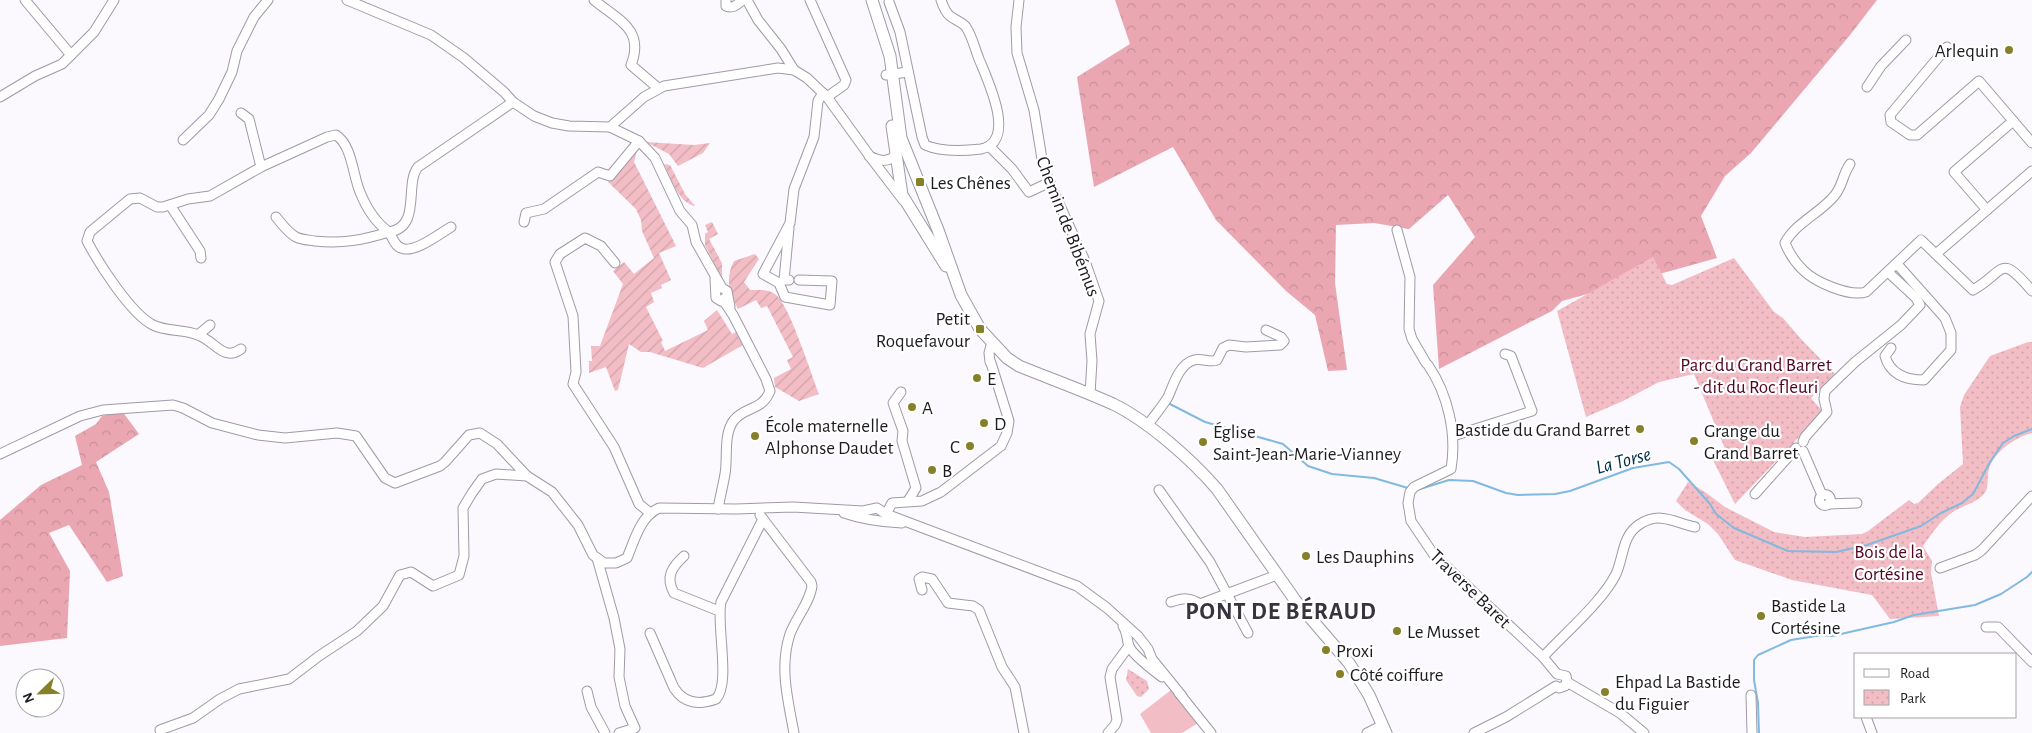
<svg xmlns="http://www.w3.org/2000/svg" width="2032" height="733" viewBox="0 0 2032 733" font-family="'Alegreya Sans',sans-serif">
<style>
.forest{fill:url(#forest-crowns)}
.park{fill:url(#park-dots)}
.garden{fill:url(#garden-furrows)}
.pitch{fill:#f3bdc5}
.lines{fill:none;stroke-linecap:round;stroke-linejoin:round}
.stream{stroke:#81bae0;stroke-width:2}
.minor-casing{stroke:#9f9aa8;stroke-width:11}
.major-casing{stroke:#9f9aa8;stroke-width:13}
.minor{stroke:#fff;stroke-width:9}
.major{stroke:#fff;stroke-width:11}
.poi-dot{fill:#868028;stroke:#fff;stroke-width:2}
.labels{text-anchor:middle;stroke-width:4.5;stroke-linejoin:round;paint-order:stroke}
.poi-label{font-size:19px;fill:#1e1c21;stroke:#fff;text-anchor:start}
.street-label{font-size:19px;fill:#1e1c21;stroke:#fff}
.park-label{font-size:19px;fill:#530420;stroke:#fff}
.water-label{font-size:20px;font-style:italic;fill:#002e47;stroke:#fff}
.district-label{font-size:24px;font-weight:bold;letter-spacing:1px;fill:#38343f;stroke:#fff}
</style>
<defs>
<pattern id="forest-crowns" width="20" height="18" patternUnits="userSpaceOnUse" patternTransform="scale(1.25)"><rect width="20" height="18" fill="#eaa7b2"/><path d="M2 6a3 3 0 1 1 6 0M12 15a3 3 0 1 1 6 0" fill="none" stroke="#c88f99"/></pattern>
<pattern id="park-dots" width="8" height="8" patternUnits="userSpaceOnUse" patternTransform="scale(1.25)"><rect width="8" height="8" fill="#f3bdc5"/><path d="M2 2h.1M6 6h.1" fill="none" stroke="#d0a2a9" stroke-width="1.8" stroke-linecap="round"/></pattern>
<pattern id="garden-furrows" width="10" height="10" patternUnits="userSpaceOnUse" patternTransform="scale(1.25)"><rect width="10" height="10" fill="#f3bdc5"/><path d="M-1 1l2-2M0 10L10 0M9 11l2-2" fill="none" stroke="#d0a2a9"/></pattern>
</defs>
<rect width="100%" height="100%" fill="#fbf8fe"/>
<g class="forest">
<path d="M1115,0h762l-27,35 -99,118 -26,23 -24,40 16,42 -155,43 -10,10 -113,58 -6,-84 42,-48 -27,-42 -39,34 -35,-6 -38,2 -1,58 12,87 -19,1 -13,-56 -29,-24 -70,-71 -43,-73 -79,40 -17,-110 53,-33z"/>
<path d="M122,411l17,23 -43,28 13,30 14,84 -16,6 -38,-57 -20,8 21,38 -3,67 -67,8v-126l41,-35 41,-20 -7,-29 21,-12 6,-8z"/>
</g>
<g class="park">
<path d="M1653,257l14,27 5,1 62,-27 40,54 9,6 18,21 34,35 -24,24 12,14 -88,92 -23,-46 14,-7 -32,-77 -35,8 -36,19 -37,16 -29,-106z"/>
<path d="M2028,342h4v91c-17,4 -38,19 -43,36 -3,8 1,18 -5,25 -9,10 -24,12 -34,20 -11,8 -19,21 -27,32l9,15 -1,12 8,43 -49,3 -18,-24 -80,-15 -57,-20 -17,-26 -10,-10 -23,-14 -9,-9 12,-19 17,10 20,15 49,25 31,5 57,-3 6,-3 41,-31 5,4 4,-1 20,-19 25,-20 -3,-57 4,-12 26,-39z"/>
<path d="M1128,669l19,12 2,8 -8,8 -4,-1 -11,-16z"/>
</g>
<g class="garden">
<path d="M646,142l48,3 16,-2 -7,10 -25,13 -9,-12z"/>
<path d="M638,146l-4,16 42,84 -17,7 12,27 -10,5 1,3 -11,5 3,9 -8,5 17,34 -2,1 4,9 43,-21 -4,-9 13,-11 15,24 4,-2 7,13 -40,23 -53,-16h-9l-12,-8 -11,46 -3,1 -9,-24 -17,6v-12h3l-1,-15h9l23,-62 -10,-13 11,-9 10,12 20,-16 -12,-27 -1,-11 -5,-11 -28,-27z"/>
<path d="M664,164l6,1 15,29 10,12c-17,-3 -24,-29 -31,-42z"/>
<path d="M712,222l6,12 -9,5 13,24v15l-17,-33v-11l3,-2 -3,-7z"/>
<path d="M755,254l4,5 -15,23 6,8c9,0 19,-1 26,5 13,9 36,81 43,99l-20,7 -24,-14 -1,-9 17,-9 -4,-9 6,-3 -26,-51 -6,2 -5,-8 -18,9c-9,-16 -13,-31 -4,-48z"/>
</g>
<path class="pitch" d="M1171,690l27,33 -16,10h-31l-11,-19z"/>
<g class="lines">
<g class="stream">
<path d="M1168,403l37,19 78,22 25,22 24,8 42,4 34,10"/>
<path d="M1420,489l29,-9 24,1 33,12 12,2 37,-1 15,-3 63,-23 36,-6 10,7 31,35 6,10 18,14 54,23 48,1 31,-7 54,-19 20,-13 21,-10 11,-9 17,-32 13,-19 11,-7 18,-7"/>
<path d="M1759,733l-1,-30 -4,-23v-20l4,-5 33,-15 31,-5 10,1 62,-14 20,-7 61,-10 26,-11 26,-17 5,-5"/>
</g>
<g class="minor-casing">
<g id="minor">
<path d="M25,0l46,55"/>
<path d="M347,0l84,35 33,23 40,34 9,10 21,14 18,7 17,3 41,1 34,-30 20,-11 114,-18 16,2 13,8 20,19 47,65 29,38"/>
<path d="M594,0c24,20 51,29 37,65l27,23"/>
<path d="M726,0v6c8,3 11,-2 17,-6"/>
<path d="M747,0l11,20 23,29 13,21"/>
<path d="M810,0l36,80 -2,5 -17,12"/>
<path d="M1019,0l-3,27 1,26 17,57 8,49 6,20 37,82 14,40 -9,33 2,27 -2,33"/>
<path d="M889,2l11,30 22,105 3,8c16,7 39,6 56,4 37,-7 6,-70 -2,-90 -4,-10 -7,-23 -13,-32 -4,-5 -11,-7 -16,-11 -5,-4 -7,-10 -9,-16"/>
<path d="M1947,47l-57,68 1,7 19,13h7l62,-54 53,62"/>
<path d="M886,75l22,-3"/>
<path d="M1867,87l14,-21 25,-26"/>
<path d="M0,97l35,-21 27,-12 32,-32 20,-32"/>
<path d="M241,113l8,6 12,48"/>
<path d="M610,127l29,14 16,17 25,53 12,14 4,17 26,46 5,3 3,16"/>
<path d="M183,140l26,-25 10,-16 13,-27 5,-21 17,-34 14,-17"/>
<path d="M990,147l22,22 17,23 21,-10"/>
<path d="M869,156c10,5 19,7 27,-1"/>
<path d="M1850,164c-8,12 -7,21 -15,31 -14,18 -40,28 -50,48 4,10 9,18 17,26 12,13 47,28 64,23l55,-52 52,50c33,-19 26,-38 59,1"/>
<path d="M170,205l30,46 1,7"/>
<path d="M1987,210l-33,-38 59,-51"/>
<path d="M276,217c6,7 12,16 20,20 6,3 13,3 19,4 27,3 48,-1 74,-9 3,5 6,14 12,16 13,6 38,-14 50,-21"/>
<path d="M524,222l2,-9 18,-4 54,-37 12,4 29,-35"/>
<path d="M1397,230l13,47 -1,52 3,10 14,24"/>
<path d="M1936,254l96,-83"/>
<path d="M615,263l-14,-17 -16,-8 -25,16 -5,8 18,54 3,56 -3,12 41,63 25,57 10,8"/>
<path d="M715,279l1,19 5,3 5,-4"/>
<path d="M789,280h-5l5,-52"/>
<path d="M799,280l33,1 -2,24 -45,-8 -6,-14 -16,-9 27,-51 4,-34 20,-52 4,-36 5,-8"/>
<path d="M198,335l12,-10"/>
<path d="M1891,348l-6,8c5,18 20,24 39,24l27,-30v-17l-6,-15 -48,-54"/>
<path d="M241,349c-18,13 -26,-8 -43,-14 -14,-6 -31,-3 -45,-10 -22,-11 -54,-61 -66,-84l3,-9 40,-33 10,-1 17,9h6l25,-8 22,-3 51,-29 66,-30 9,-2c16,10 17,41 24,57 6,15 16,31 29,40 33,-5 15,-48 29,-65l95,-65"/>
<path d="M990,362l-1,-9 3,-11"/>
<path d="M1428,365c20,29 29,69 23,104l-37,18 -4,5 -2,11 3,18 23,34 109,102 14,17 9,2 1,6"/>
<path d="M901,392l-8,11 10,28 -1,10 14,47 -8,13"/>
<path d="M1147,426c7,-10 15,-19 21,-29 5,-11 11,-33 26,-37 8,-2 16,3 23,0l6,-12 6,-3 17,2 34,-2 4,-4 -3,-4 -15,-7"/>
<path d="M1453,436l79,-25 -21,-55 -6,-2"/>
<path d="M1803,442l2,-5 22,-25 -3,-13 1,-8 30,-29 46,-37 19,-20 -4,-7 -28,-26"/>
<path d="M1803,451l19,44"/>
<path d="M0,454l80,-38 23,-6 70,-5 10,3 29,15 46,12 27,3 52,-5 19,3 29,42 10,5 45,-17 5,-4 24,-27 11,-2 17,11 30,32"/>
<path d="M1159,490l51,72 38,71"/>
<path d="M1755,494l41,-46"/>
<circle cx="1825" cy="500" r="5.5"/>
<path d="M1828,504l29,-1"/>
<path d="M718,509c2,-12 5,-23 7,-35 3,-16 -2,-40 9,-54 12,-14 28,-9 36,-29l-4,-12 -33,-64 -10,-15"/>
<path d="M844,513c20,7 37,9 58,10"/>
<path d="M886,514l6,-11 30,-2 19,-9 60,-46 6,-13 2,-12 -18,-58"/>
<path d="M760,515l51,67 1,4c-2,16 -16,32 -22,48 -11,33 -2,66 4,99"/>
<path d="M684,556c-12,11 -19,21 -10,37l45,18"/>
<path d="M597,558l17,60 6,31 -1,28 6,29 10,22 -16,5"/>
<path d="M1940,568l35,-13 7,-5 50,-54"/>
<path d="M922,590l-3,-11 3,-2 10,2 16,24 25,3 6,4 23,57 13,20 9,46"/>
<path d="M1171,602c12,-4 19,-5 29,2l77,-29"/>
<path d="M1123,626c5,7 3,12 6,20 3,8 25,25 33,31"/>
<path d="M1986,627h12l34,35"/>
<path d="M650,633l24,55c10,16 26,17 42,11 15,-15 0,-75 5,-97l42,-83"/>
<path d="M1543,657c21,-23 60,-56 73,-83 8,-18 6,-39 24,-50 21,-13 35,-1 55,3"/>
<path d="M1567,682l53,31 24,20"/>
<path d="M587,691l4,16 14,26"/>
<path d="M1179,693l32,40"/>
<path d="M1751,695l1,38"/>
<path d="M1866,717l6,16"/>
<path d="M160,730l33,-12 27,-19 19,-10 50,-10 30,-23 38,-25 26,-25 17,-31 11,-3 22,14 26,-11 5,-19 -1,-48 9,-15 10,-14 14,-5 31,2 25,16 26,33 15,30 11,8h12l11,-5c8,-19 13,-41 32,-50l77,1 57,-2 70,4 14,-3 9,6 191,72 30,22 31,28 10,13 4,10 30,37"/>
<path d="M1108,733l7,-8 2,-5 -7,-43 2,-8 17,-23"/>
<path d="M1367,733l10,-5 5,5"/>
<path d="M1474,733l32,-16 50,-31 3,2 6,-2 2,-4"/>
</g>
</g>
<g class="major-casing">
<g id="major">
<path d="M872,0l18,56 11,82 37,92 23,65 19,34 27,29 12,8c32,13 63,24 94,38 35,17 78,55 104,85l78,111 54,63 20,32 17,38"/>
<path d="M892,126l10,69 44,71"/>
</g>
</g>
<use href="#minor" class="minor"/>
<use href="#major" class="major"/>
</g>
<g class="poi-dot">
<circle cx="2009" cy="50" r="5"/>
<rect x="915" y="177" width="10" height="10" rx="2.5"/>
<rect x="975" y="324" width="10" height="10" rx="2.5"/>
<circle cx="977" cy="378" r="5"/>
<circle cx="912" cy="407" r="5"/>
<circle cx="984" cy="423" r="5"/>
<circle cx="1640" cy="429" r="5"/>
<circle cx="755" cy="436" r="5"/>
<circle cx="1694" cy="441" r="5"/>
<circle cx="1203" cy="442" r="5"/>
<circle cx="970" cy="446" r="5"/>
<circle cx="932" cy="470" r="5"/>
<circle cx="1306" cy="556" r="5"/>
<circle cx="1761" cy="616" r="5"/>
<circle cx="1397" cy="631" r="5"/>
<circle cx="1326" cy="650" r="5"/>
<circle cx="1340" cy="674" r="5"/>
<circle cx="1605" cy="692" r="5"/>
</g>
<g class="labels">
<g class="poi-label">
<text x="1999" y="57" text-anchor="end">Arlequin</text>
<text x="930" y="189">Les Chênes</text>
<text x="970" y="325" text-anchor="end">Petit<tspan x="970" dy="22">Roquefavour</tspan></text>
<text x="987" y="385">E</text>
<text x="922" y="414">A</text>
<text x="994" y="430">D</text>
<text x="765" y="432">École maternelle<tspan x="765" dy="22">Alphonse Daudet</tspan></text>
<text x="1630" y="436" text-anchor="end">Bastide du Grand Barret</text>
<text x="1704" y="437">Grange du<tspan x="1704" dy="22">Grand Barret</tspan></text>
<text x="1213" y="438">Église<tspan x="1213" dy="22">Saint-Jean-Marie-Vianney</tspan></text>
<text x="960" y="453" text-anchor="end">C</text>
<text x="942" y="477">B</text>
<text x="1316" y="563">Les Dauphins</text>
<text x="1771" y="612">Bastide La<tspan x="1771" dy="22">Cortésine</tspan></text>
<text x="1407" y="638">Le Musset</text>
<text x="1336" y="657">Proxi</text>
<text x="1350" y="681">Côté coiffure</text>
<text x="1615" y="688">Ehpad La Bastide<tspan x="1615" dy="22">du Figuier</tspan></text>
</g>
<g class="street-label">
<text transform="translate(1069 226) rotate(69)" y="7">Chemin de Bibémus</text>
<text transform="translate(1471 588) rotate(44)" y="7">Traverse Baret</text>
</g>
<g class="park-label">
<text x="1756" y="371">Parc du Grand Barret<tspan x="1756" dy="22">- dit du Roc fleuri</tspan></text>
<text x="1889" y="558">Bois de la<tspan x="1889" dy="22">Cortésine</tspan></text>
</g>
<g class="water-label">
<text transform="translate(1623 460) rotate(-15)" y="7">La Torse</text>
</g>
<g class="district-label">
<text x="1281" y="619">PONT DE BÉRAUD</text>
</g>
</g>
<rect x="1854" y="653" width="162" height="65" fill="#ffffff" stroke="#a5a4a6"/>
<rect x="1864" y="669" width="25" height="8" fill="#ffffff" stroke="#a5a4a6"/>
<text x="1900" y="678" font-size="15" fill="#1e1c21">Road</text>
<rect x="1864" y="690" width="25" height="15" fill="url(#park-dots)" stroke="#a5a4a6"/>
<text x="1900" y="703" font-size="15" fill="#1e1c21">Park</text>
<g transform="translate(40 693) rotate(247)"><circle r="24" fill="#ffffff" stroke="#a5a4a6"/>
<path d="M0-4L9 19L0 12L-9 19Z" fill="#868028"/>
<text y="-8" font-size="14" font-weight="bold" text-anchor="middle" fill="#1e1c21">N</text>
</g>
</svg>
